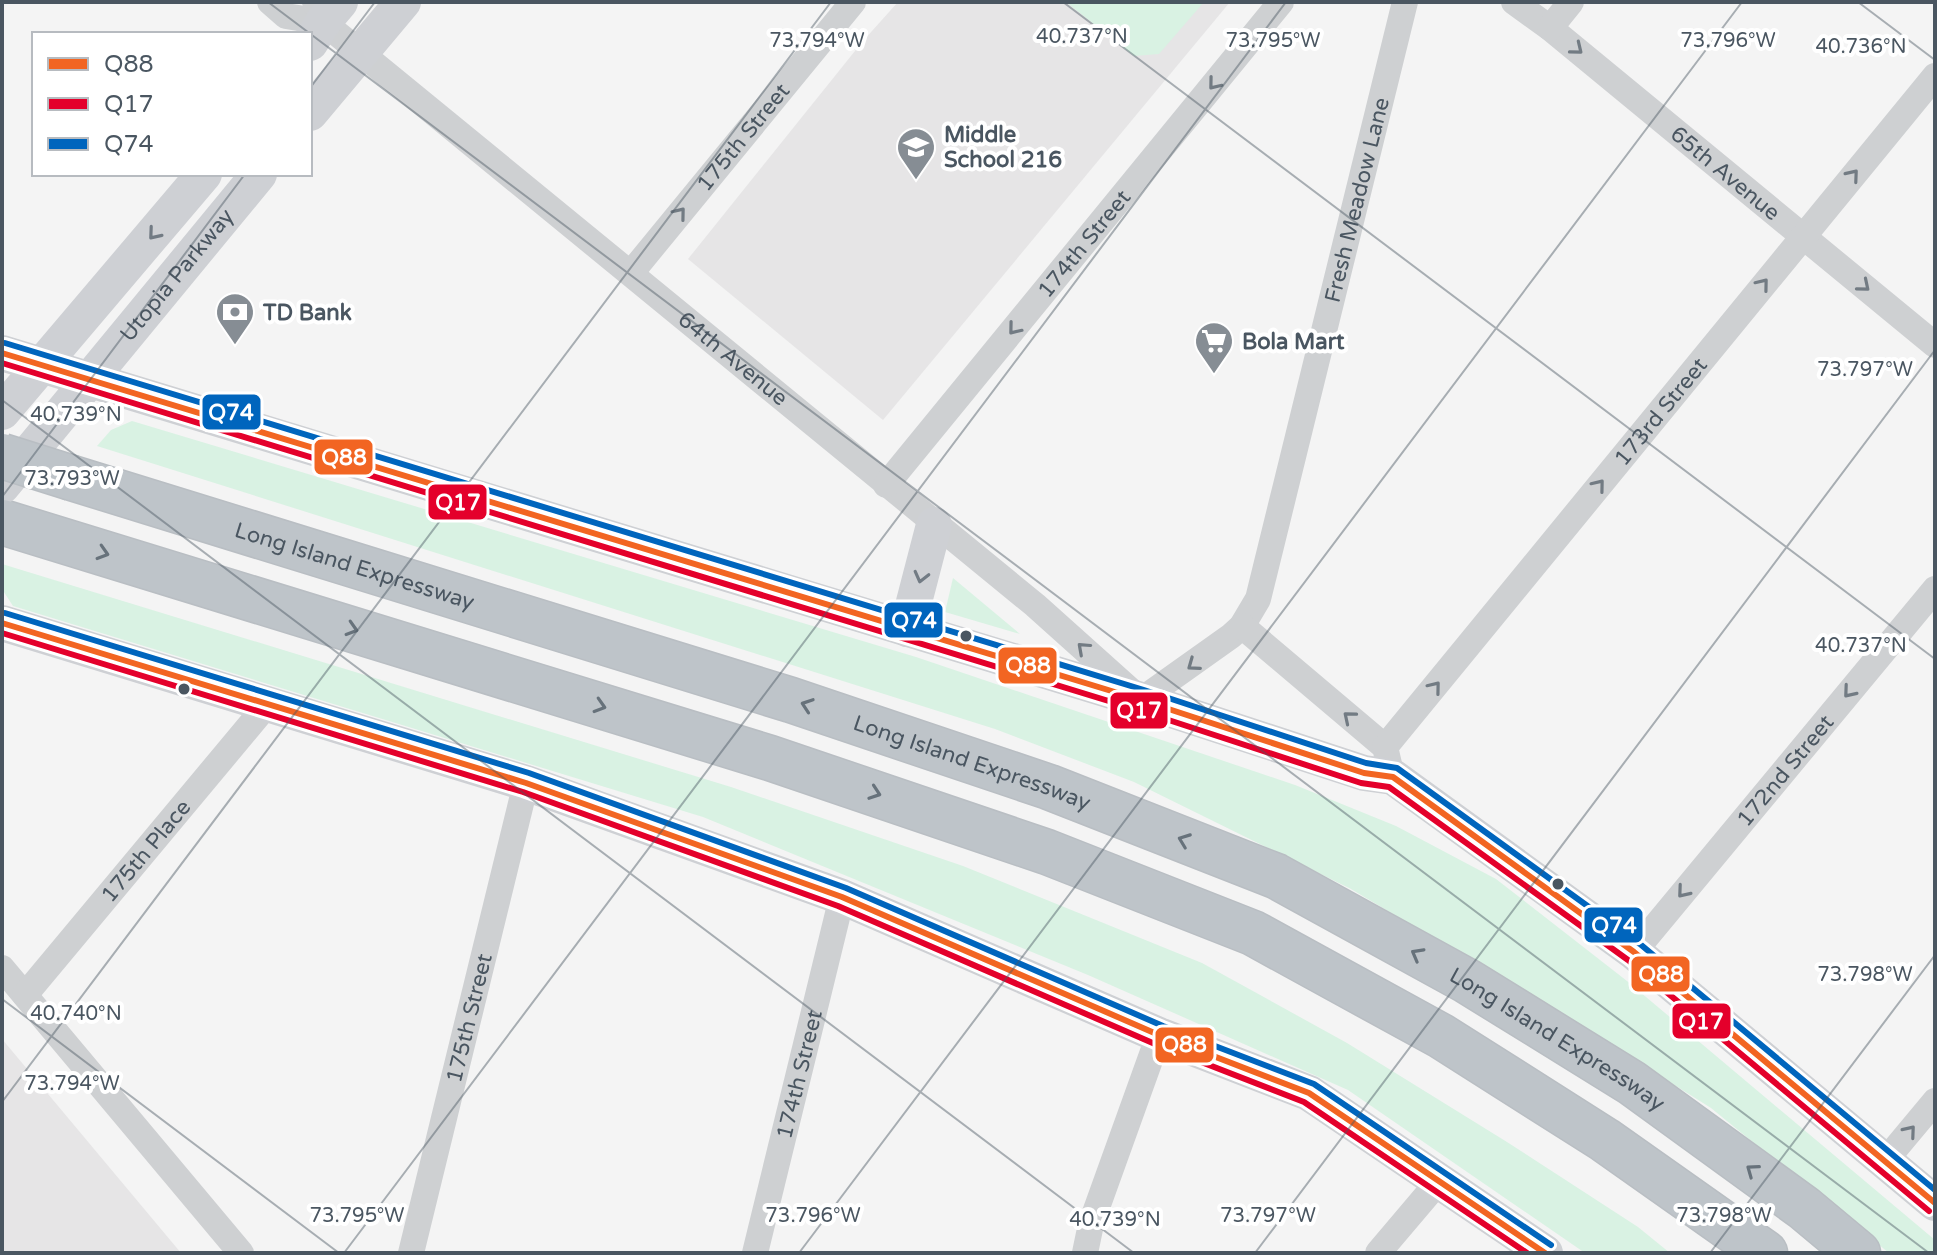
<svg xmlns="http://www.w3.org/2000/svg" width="1937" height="1255" viewBox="0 0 1937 1255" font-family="'Varela Round',sans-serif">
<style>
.education{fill:#e6e5e6}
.green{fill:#d9f2e3}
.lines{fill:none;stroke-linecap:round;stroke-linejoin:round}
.motorway-casing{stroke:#b9bec3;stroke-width:47}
.minor{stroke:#ced0d2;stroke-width:26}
.secondary{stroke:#ced0d4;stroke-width:36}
.motorway{stroke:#bec4c9;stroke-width:44}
.motorway-bridge-casing{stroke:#b9bec3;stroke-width:47;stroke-linecap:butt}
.motorway-bridge{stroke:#bec4c9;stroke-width:44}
.bus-1-casing{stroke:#fff;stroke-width:12}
.bus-2-casing{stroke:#fff;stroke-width:12}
.bus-3-casing{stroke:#fff;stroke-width:12}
.bus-1{stroke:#f26522;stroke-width:6}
.bus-2{stroke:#e4002b;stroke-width:6}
.bus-3{stroke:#0065bd;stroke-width:6}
.oneway{stroke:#727b83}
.oneway2{stroke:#727b84}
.oneway3{stroke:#67727b}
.ticks{fill:none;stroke:#4a5661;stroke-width:2;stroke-opacity:0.45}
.bus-dot{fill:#4a5661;stroke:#fff;stroke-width:3}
.labels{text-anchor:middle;stroke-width:8;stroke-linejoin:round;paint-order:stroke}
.poi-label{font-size:22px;font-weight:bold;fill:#4a5661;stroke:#fff;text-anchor:start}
.street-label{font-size:22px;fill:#4a5661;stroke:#fff}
.ticks-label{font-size:20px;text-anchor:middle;fill:#4a5661;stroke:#fff;stroke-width:8;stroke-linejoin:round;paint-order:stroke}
.line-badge{stroke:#fff;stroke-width:3}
.badge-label{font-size:22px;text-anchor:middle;font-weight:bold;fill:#fff}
</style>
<rect width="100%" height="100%" fill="#f4f4f4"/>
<g class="education">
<path d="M898,2h332l-347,418 -195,-161 175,-218z"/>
<path d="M2,1039l179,214h-179z"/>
</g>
<g class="green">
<path d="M1066,2h138l-45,52 -25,2z"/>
<path d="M132,421l784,236 379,128 101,41 100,53 131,102 308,259v13h-46l-178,-145 -129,-81 -231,-138 -217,-107 -139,-53 -898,-283 14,-16z"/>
<path d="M2,564l729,223 232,79 239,97 145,80 160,99 131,85 32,26h-85l-237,-163 -260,-115 -385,-158 -690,-211 -11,-17z"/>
<path d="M953,578l67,56 -75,-22z"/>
</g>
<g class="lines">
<g class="motorway-casing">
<g id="motorway">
<path id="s11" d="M72,478l719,222 258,87 227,89 191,105 165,102 172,125 54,45"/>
<path d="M2,522l768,236 277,94 206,81 188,103 164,104 160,113"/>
</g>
</g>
<g class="minor">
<path d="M270,2l16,14 37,6"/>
<path id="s1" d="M315,2l8,20 712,583 106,95 90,-64 11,-10 16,-27 147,-597"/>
<path id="s2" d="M1514,2l36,26 385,317"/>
<path d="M1550,28l21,-26"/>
<path id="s3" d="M631,273l222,-271"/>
<path id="s4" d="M886,485l395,-483"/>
<path d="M1242,626l143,121 4,17"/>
<path id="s5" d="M1385,747l550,-671"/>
<path id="s6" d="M1634,952l301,-363"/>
<path d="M2,968l239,285"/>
<path id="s7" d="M25,995l241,-289"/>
<path d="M1885,1161l50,-60"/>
<path id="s8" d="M411,1253l115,-470"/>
<path id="s9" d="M755,1253l87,-356"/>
<path d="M1085,1253l6,-29 68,-189"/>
<path d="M1378,1253l61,-72"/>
</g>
<g class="secondary">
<path d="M310,43l13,-21 17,-20"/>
<path d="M310,113l93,-111"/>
<path d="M2,353l1139,347 223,73 29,4 241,175 301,251"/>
<path d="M2,412l202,-238"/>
<path id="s10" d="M2,486l257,-312"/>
<path d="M2,623l524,160 316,114 317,138 150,58 236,160"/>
<path d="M907,629l27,-104"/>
</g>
<use href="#motorway" class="motorway"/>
<g class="motorway-bridge-casing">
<path id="motorway-bridge" d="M2,456l70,22"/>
</g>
<use href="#motorway-bridge" class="motorway-bridge"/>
<g class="bus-1-casing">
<g id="bus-1">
<path d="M2,353l1139,347 223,73 29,4 241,175 301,251"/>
<path d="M2,623l524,160 316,114 317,138 150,58 236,160"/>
</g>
</g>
<g class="bus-2-casing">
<g id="bus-2">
<path d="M2,363l1136,347 223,73 28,4 239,173 301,251"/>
<path d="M2,633l521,159 315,114 317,138 149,58 223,151"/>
</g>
</g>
<g class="bus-3-casing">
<g id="bus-3">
<path d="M5,343l1139,347 222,73 31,5 243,176 295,246"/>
<path d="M5,613l524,160 317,115 317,138 151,58 237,161"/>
</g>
</g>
<use href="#bus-1" class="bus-1"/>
<use href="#bus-2" class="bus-2"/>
<use href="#bus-3" class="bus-3"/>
</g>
<defs><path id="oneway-chevron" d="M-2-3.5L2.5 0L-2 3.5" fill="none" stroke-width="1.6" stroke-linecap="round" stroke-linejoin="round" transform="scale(2)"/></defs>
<g class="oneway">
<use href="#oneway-chevron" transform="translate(1577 49) rotate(39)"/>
<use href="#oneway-chevron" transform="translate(1214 84) rotate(129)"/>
<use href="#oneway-chevron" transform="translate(1853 175) rotate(-50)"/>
<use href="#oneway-chevron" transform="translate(680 213) rotate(-51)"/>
<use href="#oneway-chevron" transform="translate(1763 284) rotate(-51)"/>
<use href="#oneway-chevron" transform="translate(1864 286) rotate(40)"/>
<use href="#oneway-chevron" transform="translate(1014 329) rotate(129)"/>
<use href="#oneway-chevron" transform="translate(1599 485) rotate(-51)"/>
<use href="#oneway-chevron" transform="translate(1083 648) rotate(-138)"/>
<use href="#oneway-chevron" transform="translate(1193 665) rotate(144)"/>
<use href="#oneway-chevron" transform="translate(1435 687) rotate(-51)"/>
<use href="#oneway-chevron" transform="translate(1849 692) rotate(130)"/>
<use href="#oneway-chevron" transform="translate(1349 717) rotate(-140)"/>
<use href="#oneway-chevron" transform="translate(1683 892) rotate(130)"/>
<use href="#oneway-chevron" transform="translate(1910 1131) rotate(-50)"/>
</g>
<g class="oneway2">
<use href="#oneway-chevron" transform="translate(154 234) rotate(130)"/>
<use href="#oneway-chevron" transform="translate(921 577) rotate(104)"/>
</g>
<g class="oneway3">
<use href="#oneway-chevron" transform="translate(103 553) rotate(17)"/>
<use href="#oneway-chevron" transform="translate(352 629) rotate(17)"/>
<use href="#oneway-chevron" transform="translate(807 705) rotate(-161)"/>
<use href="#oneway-chevron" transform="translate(600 706) rotate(17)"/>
<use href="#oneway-chevron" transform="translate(875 793) rotate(19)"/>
<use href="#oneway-chevron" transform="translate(1184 840) rotate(-159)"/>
<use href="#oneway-chevron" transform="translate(1417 954) rotate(-151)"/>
<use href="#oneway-chevron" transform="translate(1752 1170) rotate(-144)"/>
</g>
<path class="ticks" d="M268,2l1661,1251M1063,2l872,657M1858,2l77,58M310,88l65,-86M2,400l1132,853M2,497l243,-323M2,999l337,254M2,1102l829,-1100M344,1253l942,-1251M799,1253l943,-1251M1255,1253l680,-903M1710,1253l225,-298"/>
<defs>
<g id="school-pin" transform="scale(2)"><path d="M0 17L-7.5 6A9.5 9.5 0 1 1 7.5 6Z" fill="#868d94" stroke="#fff"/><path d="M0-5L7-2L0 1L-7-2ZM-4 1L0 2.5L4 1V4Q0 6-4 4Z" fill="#fff"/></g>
<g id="bank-pin" transform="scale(2)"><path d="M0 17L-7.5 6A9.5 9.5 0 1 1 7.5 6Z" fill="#868d94" stroke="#fff"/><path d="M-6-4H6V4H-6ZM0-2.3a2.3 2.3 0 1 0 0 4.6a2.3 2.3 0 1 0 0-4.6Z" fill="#fff"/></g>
<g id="supermarket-pin" transform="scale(2)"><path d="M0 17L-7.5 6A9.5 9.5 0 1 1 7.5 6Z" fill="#868d94" stroke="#fff"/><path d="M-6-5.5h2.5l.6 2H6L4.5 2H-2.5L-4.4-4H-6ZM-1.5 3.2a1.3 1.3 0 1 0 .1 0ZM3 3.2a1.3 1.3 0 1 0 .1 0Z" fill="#fff"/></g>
</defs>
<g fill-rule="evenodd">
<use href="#school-pin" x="916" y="147"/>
<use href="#bank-pin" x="235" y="312"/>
<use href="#supermarket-pin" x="1214" y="341"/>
</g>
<g class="bus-dot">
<circle cx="966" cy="636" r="7"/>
<circle cx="184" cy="689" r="7"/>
<circle cx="1558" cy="884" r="7"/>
</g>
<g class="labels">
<g class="poi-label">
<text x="944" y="142">Middle<tspan x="944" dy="25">School 216</tspan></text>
<text x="263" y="320">TD Bank</text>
<text x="1242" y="349">Bola Mart</text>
</g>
<g class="street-label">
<text dy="8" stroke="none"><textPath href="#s3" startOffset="176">175th Street</textPath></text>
<text dy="8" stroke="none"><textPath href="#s2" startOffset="272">65th Avenue</textPath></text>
<text dy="8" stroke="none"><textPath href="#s1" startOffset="1652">Fresh Meadow Lane</textPath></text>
<text dy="8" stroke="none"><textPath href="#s4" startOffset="312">174th Street</textPath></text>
<text dy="8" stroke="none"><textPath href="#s10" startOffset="274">Utopia Parkway</textPath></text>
<text dy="8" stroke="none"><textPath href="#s1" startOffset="552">64th Avenue</textPath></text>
<text dy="8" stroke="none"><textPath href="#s5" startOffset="434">173rd Street</textPath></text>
<text dy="8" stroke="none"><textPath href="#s11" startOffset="296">Long Island Expressway</textPath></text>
<text dy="8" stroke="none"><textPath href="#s11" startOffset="944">Long Island Expressway</textPath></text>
<text dy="8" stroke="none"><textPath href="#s6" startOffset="236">172nd Street</textPath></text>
<text dy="8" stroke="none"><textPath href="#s7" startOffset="188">175th Place</textPath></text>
<text dy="8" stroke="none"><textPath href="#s8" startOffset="242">175th Street</textPath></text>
<text dy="8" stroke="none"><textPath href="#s11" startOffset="1594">Long Island Expressway</textPath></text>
<text dy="8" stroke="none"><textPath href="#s9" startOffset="184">174th Street</textPath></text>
</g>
</g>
<g class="ticks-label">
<text x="1082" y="43">40.737°N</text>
<text x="817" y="47">73.794°W</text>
<text x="1273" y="47">73.795°W</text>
<text x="1728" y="47">73.796°W</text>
<text x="1861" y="53">40.736°N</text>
<text x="1865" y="376">73.797°W</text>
<text x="76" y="421">40.739°N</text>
<text x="72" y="485">73.793°W</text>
<text x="1861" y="652">40.737°N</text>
<text x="1865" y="981">73.798°W</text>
<text x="76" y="1020">40.740°N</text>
<text x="72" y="1090">73.794°W</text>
<text x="357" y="1222">73.795°W</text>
<text x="813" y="1222">73.796°W</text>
<text x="1268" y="1222">73.797°W</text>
<text x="1724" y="1222">73.798°W</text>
<text x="1115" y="1226">40.739°N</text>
</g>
<g class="line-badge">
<rect x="201" y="393" width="61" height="38" rx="8" fill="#0065bd"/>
<rect x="313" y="438" width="61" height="38" rx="8" fill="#f26522"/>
<rect x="427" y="483" width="61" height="38" rx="8" fill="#e4002b"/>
<rect x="883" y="601" width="61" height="38" rx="8" fill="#0065bd"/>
<rect x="997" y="646" width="61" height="39" rx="8" fill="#f26522"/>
<rect x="1109" y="691" width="60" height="39" rx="8" fill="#e4002b"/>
<rect x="1583" y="906" width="61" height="38" rx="8" fill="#0065bd"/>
<rect x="1630" y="955" width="61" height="38" rx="8" fill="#f26522"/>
<rect x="1671" y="1002" width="61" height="38" rx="8" fill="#e4002b"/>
<rect x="1154" y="1026" width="61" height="38" rx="8" fill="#f26522"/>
</g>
<g class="badge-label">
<text x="231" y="420">Q74</text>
<text x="344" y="465">Q88</text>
<text x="458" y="510">Q17</text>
<text x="914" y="628">Q74</text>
<text x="1028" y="673">Q88</text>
<text x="1139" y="718">Q17</text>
<text x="1614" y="933">Q74</text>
<text x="1661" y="982">Q88</text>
<text x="1701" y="1029">Q17</text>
<text x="1184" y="1052">Q88</text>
</g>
<rect width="1937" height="1255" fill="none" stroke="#4a5661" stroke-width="8"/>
<rect x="32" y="32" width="280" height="144" fill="#ffffff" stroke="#b7bbc0" stroke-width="2"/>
<rect x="48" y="58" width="40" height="12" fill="#f26522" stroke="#b7bbc0" stroke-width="2"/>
<text x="104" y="72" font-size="24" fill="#4a5661">Q88</text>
<rect x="48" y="98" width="40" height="12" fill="#e4002b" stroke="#b7bbc0" stroke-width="2"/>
<text x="104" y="112" font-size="24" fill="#4a5661">Q17</text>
<rect x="48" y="138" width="40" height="12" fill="#0065bd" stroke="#b7bbc0" stroke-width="2"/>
<text x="104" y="152" font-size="24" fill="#4a5661">Q74</text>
</svg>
